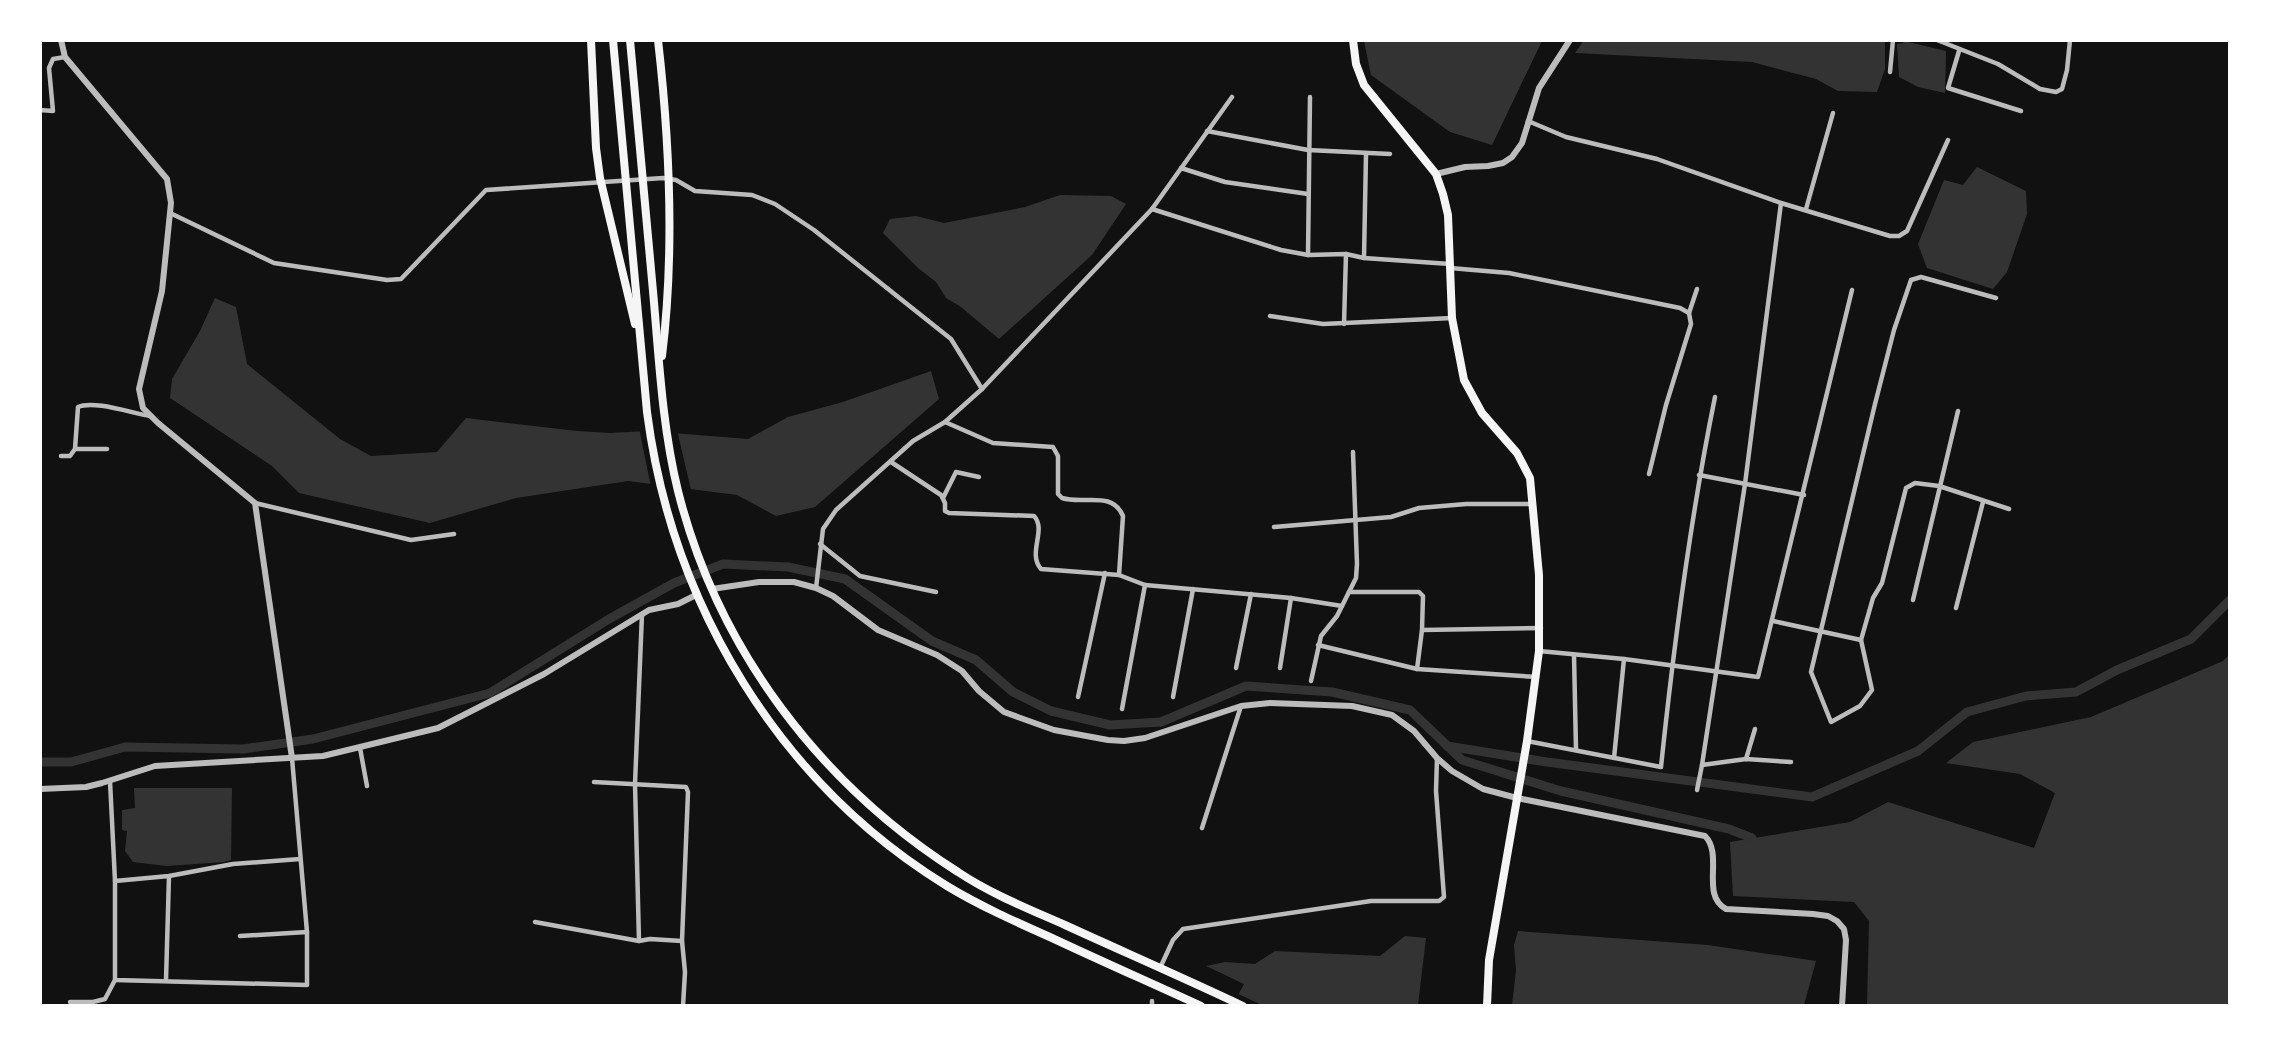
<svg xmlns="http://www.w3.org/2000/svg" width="2270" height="1046" viewBox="0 0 2270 1046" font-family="'Times New Roman',serif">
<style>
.water{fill:#333}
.pier{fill:#111}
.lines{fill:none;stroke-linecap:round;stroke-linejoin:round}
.canal{stroke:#333;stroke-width:9}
.minor{stroke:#bcbcbc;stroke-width:4.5}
.tertiary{stroke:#bcbcbc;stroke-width:6}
.primary{stroke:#f5f5f5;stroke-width:8}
.trunk{stroke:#f5f5f5;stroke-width:8}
</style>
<rect width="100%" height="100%" fill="#111"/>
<g class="water">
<path d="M1584,40l301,1v28l-8,23 -39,-1 -22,-12 -64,-17 -177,-9z"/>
<path d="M1364,41v-1l178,1 -50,104 -42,-13 -79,-57z"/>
<path d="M1904,41l42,10 -1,42 -27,-6 -19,-10 -2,-33 6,-1z"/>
<path d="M1977,167l49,24 1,23 -20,58 -14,17 -66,-21 -9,-24 26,-64 19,5z"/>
<path d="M1060,195l51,1 15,8 -34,51 -93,84 -38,-32 -15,-9 -10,-16 -18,-14 -35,-35 7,-14 26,-3 28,7 81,-16z"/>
<path d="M215,298l21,9 11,57 93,75 31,17 66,-4 29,-34 111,13 33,2 37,-2 101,8 40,-22 55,-15 88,-31 8,28 -124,108 -39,9 -39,-21 -109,-14 -112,17 -86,25 -131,-30 -27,-27 -102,-68 2,-19 28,-48z"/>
<path d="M2229,655v350h-362l2,-84 -15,-19 -121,-6 -3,-54 120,-20 38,-20 146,46 21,-55 -35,-19 -74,-11 27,-21 118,-25 132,-56z"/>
<path d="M134,788h98l-1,72 -7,2 -57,4 -34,-4 -8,-11 2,-20 -5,-1v-20l13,-2z"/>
<path d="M1518,931l190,14 108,16 -12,44h-292l4,-34 -2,-26z"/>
<path d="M1405,936l21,2 -8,67h-185l11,-21 -38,-18 19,-4 30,2 20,-13 105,5z"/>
</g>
<g class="pier">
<path d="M639,428l38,2 14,60 -40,-3z"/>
<path d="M1236,993l28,13 -34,-1z"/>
</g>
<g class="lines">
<g class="canal">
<path d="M1447,746l100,16 265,35 106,-46 49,-39 59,-16 50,-4 41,-22 74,-31 39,-39"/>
<path d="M40,762h31l54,-15 118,2 70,-10 177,-46 119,-74 65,-36 49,-19 65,3 57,12 87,62 44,19 37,32 38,19 59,14 51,-3 85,-36 86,6 78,18 52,50 99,31 168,38 23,9"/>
</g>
<g class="minor">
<path d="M1937,40l61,24 42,25 16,3 6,-3 5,-19 3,-30"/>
<path d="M1959,51l-11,37 73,23"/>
<path d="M1890,72l3,-32"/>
<path d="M40,110l13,1 -4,-43 4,-9 12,-2"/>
<path d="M1528,121l38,16 91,22 124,44 109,33h9l8,-5 41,-91"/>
<path d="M1207,131l101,19 82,4"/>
<path d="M1181,168l44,14 83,12"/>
<path d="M1781,203l-36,281 -43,281 44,-6 45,3"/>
<path d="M1152,209l129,41 27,5 38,-1 18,4 86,6"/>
<path d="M1806,209l27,-96"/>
<path d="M170,213l104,50 113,17 14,-1 85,-89 177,-12 13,2 19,11 57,4 23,9 39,26 137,109 31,50"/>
<path d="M1308,255l2,-158"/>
<path d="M1364,258l2,-104"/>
<path d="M1450,268l59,5 171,35 9,5 2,11 -25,81 -17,69"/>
<path d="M1996,298l-75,-21 -10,3 -17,50 -19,74 -64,268 20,50 29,-16 12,-16 -11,-50 12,-42 9,-15 24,-95 9,-5 24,3 70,23"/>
<path d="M1689,313l8,-24"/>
<path d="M1270,316l53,8 129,-6"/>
<path d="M1344,324l2,-70"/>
<path d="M945,422l48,21 60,4 5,9v38l4,4c22,7 50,-8 61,18l-4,59"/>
<path d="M75,449h32"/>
<path d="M61,456h9l5,-7 3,-42c16,-7 53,6 72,9"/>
<path d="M891,462l50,33 4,8v8l4,2 85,3c13,14 -7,37 7,53l78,6 26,10 146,13 51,8"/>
<path d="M1699,475l105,20"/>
<path d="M943,498l13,-26 23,5"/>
<path d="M255,503l156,37 43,-6"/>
<path d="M1274,527l117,-10 28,-9 47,-4h66"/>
<path d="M820,544l40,32 76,16"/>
<path d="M816,588l7,-59 13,-19 77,-69 32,-19 37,-33 170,-180 80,-112"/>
<path d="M1349,592l7,-14 1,-14 -4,-112"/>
<path d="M1913,600l45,-189"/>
<path d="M1956,608l27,-106"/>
<path d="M1773,621l88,19"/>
<path d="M1318,645l99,24 120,8"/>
<path d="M1539,651l85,8 134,18 94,-387"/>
<path d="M1574,655l2,95"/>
<path d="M1236,668l15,-74"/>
<path d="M1280,668l11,-70"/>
<path d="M1417,669l5,-39 119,-2"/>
<path d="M1311,681l10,-45 16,-20 12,-24h70l4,4 -1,34"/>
<path d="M1078,697l27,-124"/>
<path d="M1173,697l20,-108"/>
<path d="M1122,709l23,-124"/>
<path d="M1527,741l134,26c13,-124 29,-247 54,-370"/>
<path d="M360,748l7,38"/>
<path d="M1614,758l10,-99"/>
<path d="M1746,759l9,-30"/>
<path d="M110,781l5,100v99l192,5v-53l-15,-174"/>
<path d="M594,782l92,5 2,5 -6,149 3,31 -2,34"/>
<path d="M1697,790l5,-25"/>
<path d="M1202,828l39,-122"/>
<path d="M115,881l54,-5 64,-12 67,-5"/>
<path d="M535,922l104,19 11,-2 32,2"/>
<path d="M240,936l67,-4"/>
<path d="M639,941l-4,-157 7,-170"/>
<path d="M1160,968l13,-28 10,-11 188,-28h68l5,-4 -8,-106 1,-33"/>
<path d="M166,980l3,-104"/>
<path d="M70,1002h23l12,-3 10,-19"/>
<path d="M1152,1006v-5"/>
</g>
<g class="tertiary">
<path d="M61,40l4,17 102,122 4,24 -9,88 -23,98 4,19 15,15 97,80 37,255"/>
<path d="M1436,174l29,-7 23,-1 15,-3 9,-6 10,-14 17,-55 31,-48"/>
<path d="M712,589l47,-7h35l22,6 17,8 45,34 59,25 25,16 17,20 25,21 50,18 54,10 16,1 21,-3 96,-32 29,-3 82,3 40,9 22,16 23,27 15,13 31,18 34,9 188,38c19,19 -5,59 21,73l87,5 15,2 9,5 7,8 2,11 -4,66"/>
<path d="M40,789l46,-2 16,-4 53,-17 168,-10 115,-28 106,-54 105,-64 29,-6 18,-9"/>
</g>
<path class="primary" d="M1353,40l3,24 8,21 72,89 7,20 5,21 4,103 12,62 18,33 35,40 13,25 9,97v76l-12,90 -38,219 -2,46"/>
<g class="trunk">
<path d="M591,40l5,108 4,30 35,146"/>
<path d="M613,40l34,372c25,193 132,371 300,474 33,20 69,36 105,52 49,23 99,45 149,68"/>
<path d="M630,40c8,84 16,168 23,251 6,67 9,135 25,200 40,159 143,294 280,381 33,22 71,37 107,53 59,27 119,53 178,81"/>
<path d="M658,40c12,105 17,211 4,316"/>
</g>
</g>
<rect width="2270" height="1046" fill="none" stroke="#ffffff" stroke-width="84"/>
</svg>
